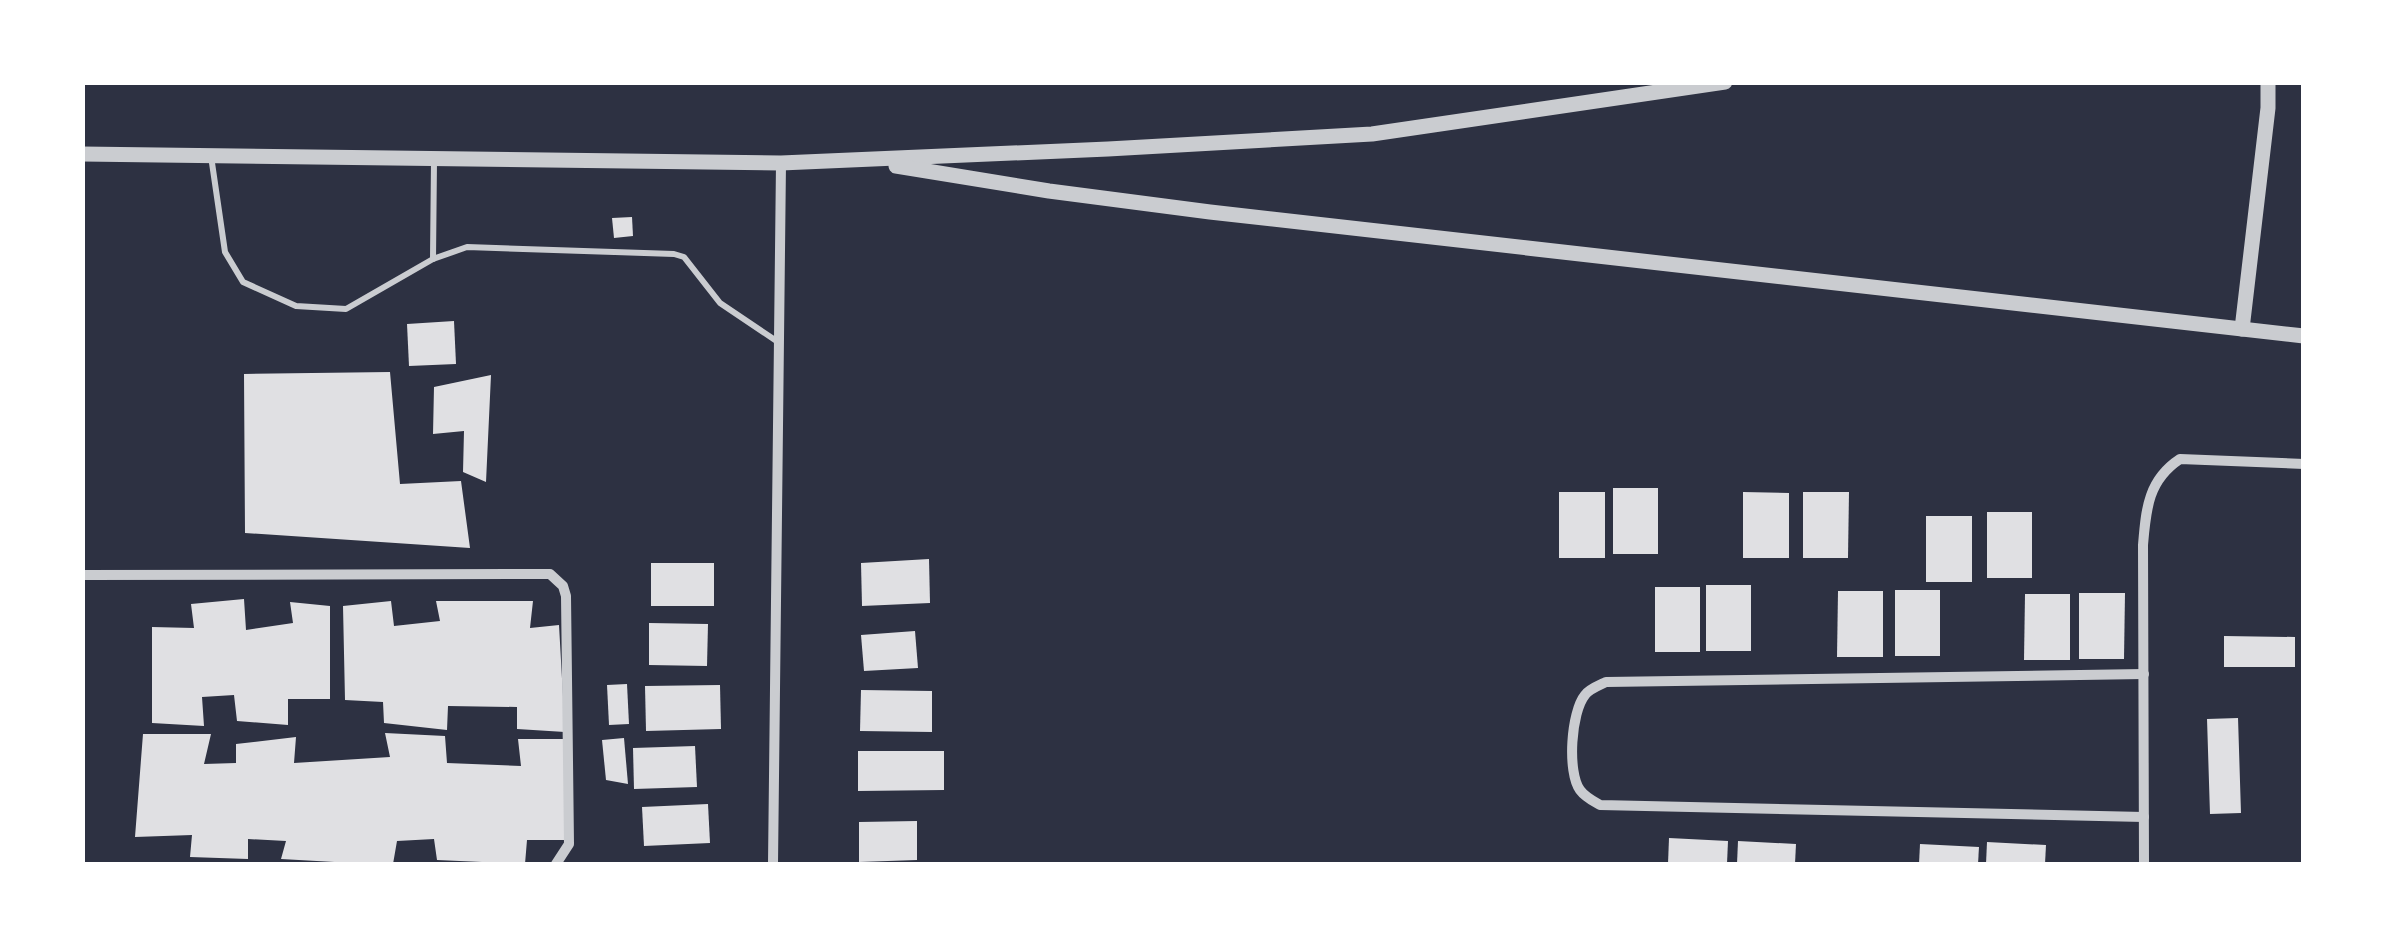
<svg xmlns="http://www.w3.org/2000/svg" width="2386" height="947" viewBox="0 0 2386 947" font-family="Ubuntu,sans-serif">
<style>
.building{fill:#e0e0e3}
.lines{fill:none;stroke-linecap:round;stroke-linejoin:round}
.service{stroke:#caccd0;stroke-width:6}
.minor{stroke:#caccd0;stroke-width:10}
.tertiary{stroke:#caccd0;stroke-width:15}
</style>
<rect width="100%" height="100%" fill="#2d3142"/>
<g class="building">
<path d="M632,217l1,19 -19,2 -2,-20z"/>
<path d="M454,321l2,43 -47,2 -2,-42z"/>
<path d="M390,372l10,112 61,-3 9,67 -225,-15 -1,-159z"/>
<path d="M491,375l-5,107 -23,-10 1,-41 -31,3 1,-47z"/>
<rect x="1613" y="488" width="45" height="66"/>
<rect x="1559" y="492" width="46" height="66"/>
<path d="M1743,492l46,1v65h-46z"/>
<path d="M1803,492h46l-1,66h-45z"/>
<rect x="1987" y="512" width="45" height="66"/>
<rect x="1926" y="516" width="46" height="66"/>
<path d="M929,559l1,44 -68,3 -1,-43z"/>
<rect x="651" y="563" width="63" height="43"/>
<rect x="1706" y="585" width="45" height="66"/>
<rect x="1655" y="587" width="45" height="65"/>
<rect x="1895" y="590" width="45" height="66"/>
<path d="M1838,591h45v66h-46z"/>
<path d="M2079,593h46l-1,66h-45z"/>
<path d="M2025,594h45v66h-46z"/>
<path d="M244,599l2,31 47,-7 -3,-21 40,4v93h-42v26l-51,-4 -3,-26 -32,2 2,29 -52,-3v-96l42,1 -3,-24z"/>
<path d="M391,601l3,25 46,-5 -4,-20h97l-3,27 29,-3 6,107 -48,-3v-22l-69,-1 -1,24 -63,-7 -1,-21 -38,-2 -2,-94z"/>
<path d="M649,623l59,1 -1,42 -58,-1z"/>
<path d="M915,631l3,37 -54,3 -3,-36z"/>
<path d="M2224,636l71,1v30h-71z"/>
<path d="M627,684l2,40 -20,1 -2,-40z"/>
<path d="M720,685l1,44 -75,2 -1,-45z"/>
<path d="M861,690l71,1v41l-72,-1z"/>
<path d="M2238,718l3,95 -31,1 -3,-95z"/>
<path d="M385,733l60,3 2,27 74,3 -3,-27h48v101h-39l-2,24 -88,-4 -3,-21 -37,2 -4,23h-23l-89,-5 5,-18 -38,-2v20l-58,-2 2,-22 -57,2 8,-103h68l-7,30 32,-1v-19l60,-7 -2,26 96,-6z"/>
<path d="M624,738l4,46 -22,-4 -4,-40z"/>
<path d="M695,746l2,41 -63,2 -1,-41z"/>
<path d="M858,751h86v39l-86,1z"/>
<path d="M708,804l2,39 -66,3 -2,-39z"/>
<path d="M917,821v39l-58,2v-40z"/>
<path d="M1669,838l59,3 -1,23h-59z"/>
<path d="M1738,841l58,3 -1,20h-58z"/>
<path d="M1987,842l59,3 -1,19h-59z"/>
<path d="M1920,844l59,3 -1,17h-59z"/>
</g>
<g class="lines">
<g class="service">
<path d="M211,156l14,96 18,30 53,24 50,3 87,-50 34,-12 207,7 10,3 36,46 58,39"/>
<path d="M433,259l1,-98"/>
</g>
<g class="minor">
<path d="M82,575l468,-1 13,12 3,10 3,248 -13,20"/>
<path d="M2144,817l-544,-12c-7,-4 -15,-8 -20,-15 -13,-18 -9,-78 5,-95 4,-6 15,-10 21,-13l538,-8"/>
<path d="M773,864l8,-701"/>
<path d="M2144,864l-1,-319c3,-36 5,-65 37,-86l124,5"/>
</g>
<g class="tertiary">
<path d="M82,154l699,9 327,-14 264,-15 353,-52"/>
<path d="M896,166l153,25 161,21 1094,124"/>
<path d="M2242,329l26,-221v-26"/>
</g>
</g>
<rect width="2386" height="947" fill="none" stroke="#ffffff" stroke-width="170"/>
</svg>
